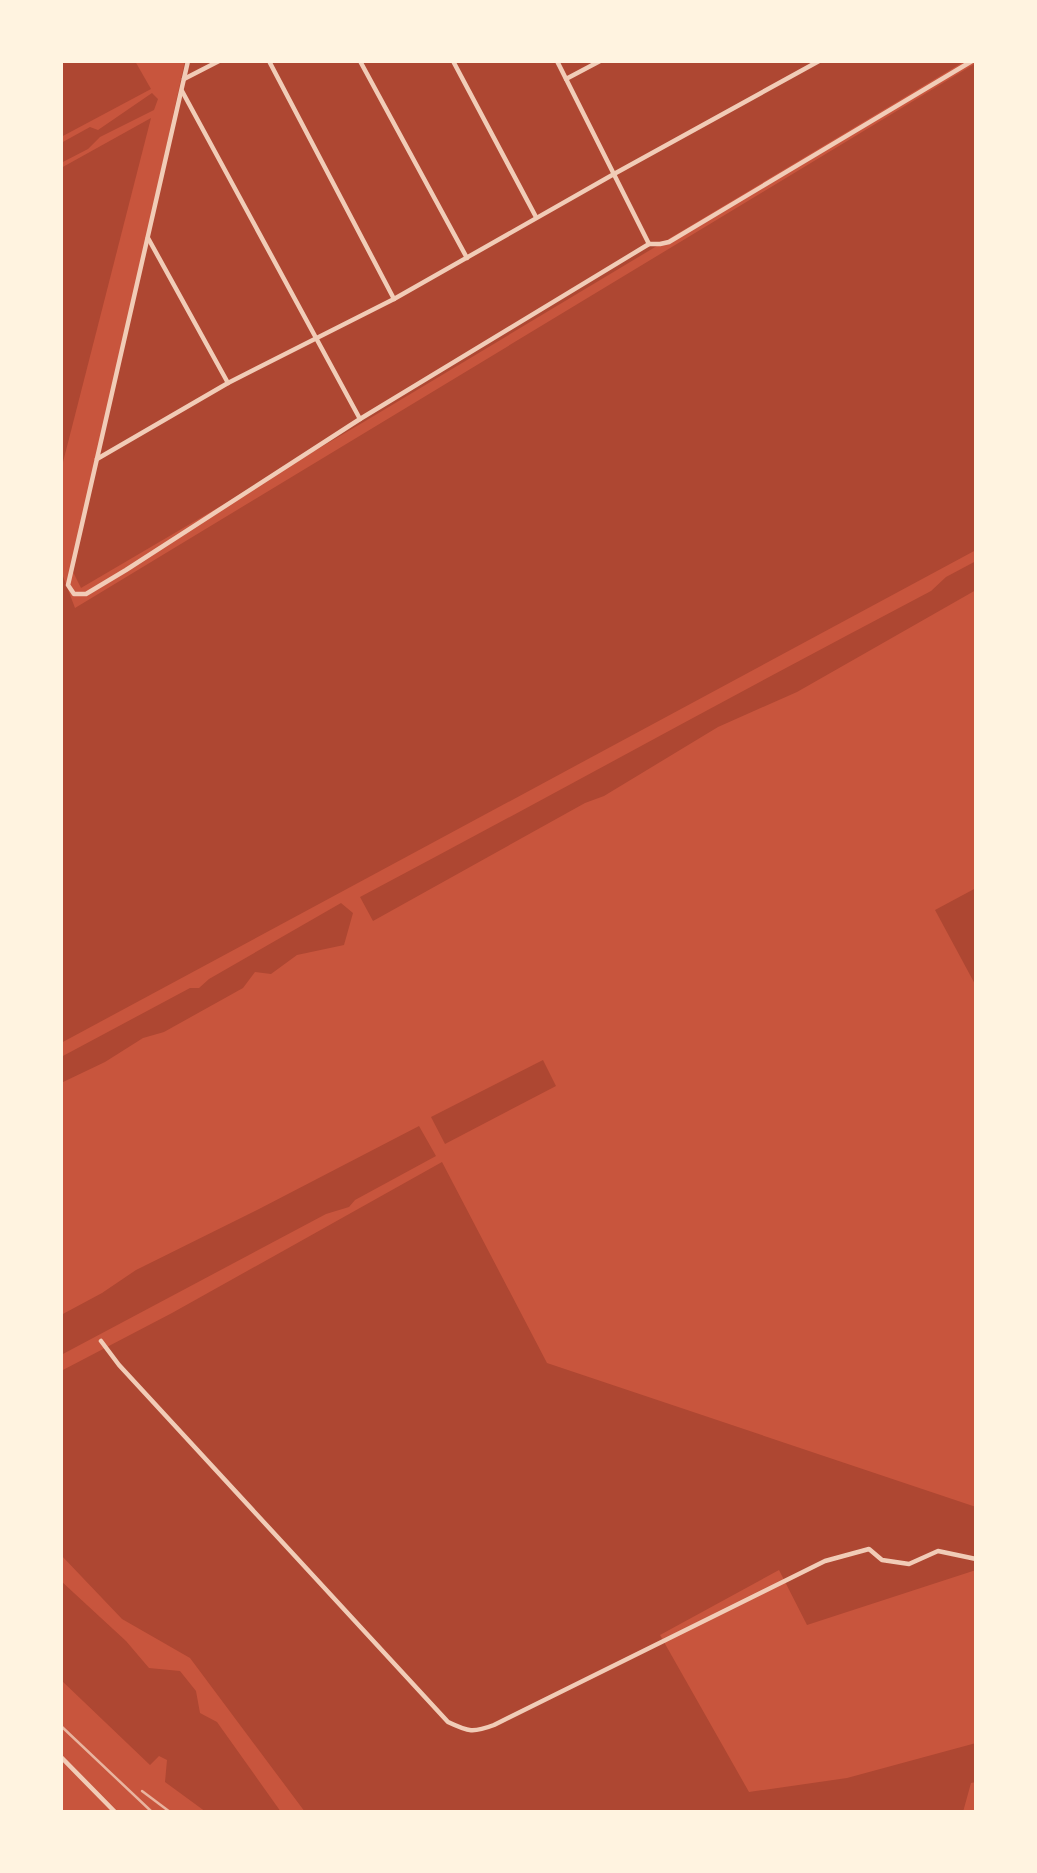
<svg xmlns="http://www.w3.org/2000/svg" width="1037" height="1873" viewBox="0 0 1037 1873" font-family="'IBM Plex Sans',sans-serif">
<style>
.green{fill:#ae4732}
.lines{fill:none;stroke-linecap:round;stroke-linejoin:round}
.minor{stroke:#f1ccb7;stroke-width:4.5}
.rail{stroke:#e9b49f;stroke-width:2.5}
</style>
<rect width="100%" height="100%" fill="#c8553d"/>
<g class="green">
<path d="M61,61h74l16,28 -90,48z"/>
<path d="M185,61h780l-603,362 -281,165 -8,-16z"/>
<path d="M976,63v487l-915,493v-472l14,37z"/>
<path d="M152,93l6,6 -4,11 -54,27 -12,12 -27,14v-20l29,-16 8,3z"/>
<path d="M151,118l-90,352v-302z"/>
<path d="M976,561v29l-179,102 -79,35 -114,69 -19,7 -212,118 -13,-24c191,-101 380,-206 571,-306l15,-14z"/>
<path d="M976,888v98l-41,-76z"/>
<path d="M341,903l12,10 -9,32 -47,10 -26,19 -16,-2 -12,16 -79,44 -21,6 -38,24 -44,21v-26l129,-69h9l10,-9z"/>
<path d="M543,1060l13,26 -111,58 -14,-27z"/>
<path d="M419,1126l17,30 -81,44 -6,7 -23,7 -265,141v-40l41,-22 34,-23 123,-61z"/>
<path d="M442,1162l105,201 429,144v63l-169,55 -28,-55 -119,65 89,157 98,-14 129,-35v39l-5,1 -8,29h-658l-115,-154 -68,-39 -61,-64v-184l111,-58z"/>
<path d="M61,1581l65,60 23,27 31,3 16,20 4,22 17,9 64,90h-75l-41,-30 2,-22 -8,-4 -9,9 -89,-85z"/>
</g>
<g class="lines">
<g class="minor">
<path d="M188,61l-103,450 -17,74 6,9h12l40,-24 234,-151 289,-175h11l9,-2 303,-181"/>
<path d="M269,61l125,238"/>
<path d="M360,61l107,197"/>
<path d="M453,61l83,156"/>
<path d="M557,61l92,183"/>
<path d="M184,79l35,-18"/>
<path d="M566,79l34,-18"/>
<path d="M182,91l178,328"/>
<path d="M148,238l80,145"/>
<path d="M97,459l131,-76 166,-84 220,-125 205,-113"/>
<path d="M101,1341l18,24 329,357c21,10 25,11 46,3l331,-164 44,-12 13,11 27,4 29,-13 38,8"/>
<path d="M61,1757l54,55"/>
</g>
<g class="rail">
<path d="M61,1726l91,86"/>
<path d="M142,1791l28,21"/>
</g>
</g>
<rect width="1037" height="1873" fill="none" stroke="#fff3e0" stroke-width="126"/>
</svg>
